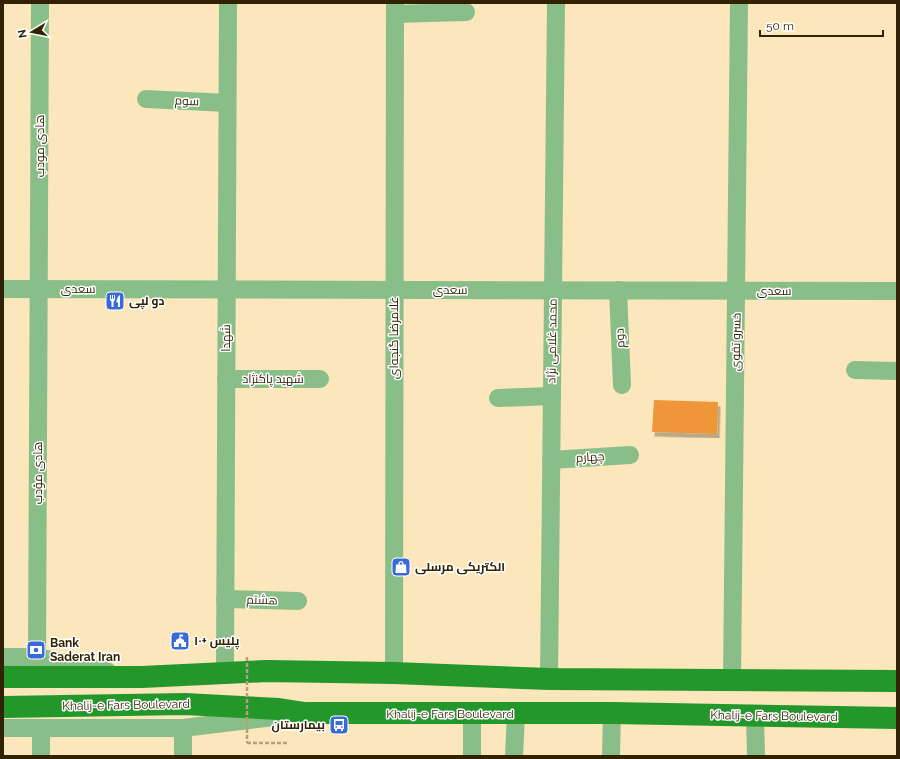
<svg xmlns="http://www.w3.org/2000/svg" width="900" height="759" viewBox="0 0 900 759" font-family="Raleway,Cairo,sans-serif">
<style>
.building{fill:#ef9737;filter:url(#shadow)}
.lines{fill:none;stroke-linecap:round;stroke-linejoin:round}
.path{stroke:#b4a079;stroke-width:2.5;stroke-dasharray:4 2;stroke-linecap:butt}
.minor{stroke:#8abe88;stroke-width:18}
.major{stroke:#239729;stroke-width:22}
.path-bridge{stroke:#b4a079;stroke-width:2.5;stroke-dasharray:4 2;stroke-linecap:butt}
.labels{text-anchor:middle;stroke-width:3;stroke-linejoin:round;paint-order:stroke}
.street-label{font-size:12px;fill:#312203;stroke:#fff}
.poi-label{font-size:12px;font-weight:bold;fill:#312203;stroke:#fff;text-anchor:start}
</style>
<defs>
<filter id="shadow"><feDropShadow dx="2.5" dy="4.5" stdDeviation="0" flood-color="#0004"/></filter>
</defs>
<rect width="100%" height="100%" fill="#fce6bb"/>
<path class="building" d="M654,400l64,2 -1,32 -65,-2z"/>
<g class="lines">
<path class="path" d="M247,743h40"/>
<g class="minor">
<path d="M395,14l71,-2"/>
<path d="M146,99l81,4"/>
<path d="M3,289l894,2"/>
<path d="M618,290l4,95"/>
<path d="M855,370l42,1"/>
<path d="M226,379h94"/>
<path d="M498,398l54,-2"/>
<path d="M551,460l79,-5"/>
<path d="M225,599l73,2"/>
<path d="M3,657h34l70,14"/>
<path d="M37,657l3,-654"/>
<path d="M225,672l3,-669"/>
<path d="M394,673l1,-670"/>
<path d="M549,679l7,-676"/>
<path d="M732,681l7,-678"/>
<path d="M472,714v42"/>
<path d="M755,716l1,40"/>
<path d="M3,728h180l99,-12"/>
<path d="M183,728v28"/>
<path d="M41,756v-27"/>
<path d="M514,756l2,-42"/>
<path d="M611,756l1,-43"/>
</g>
<g class="major">
<path d="M3,677h139l125,-6 127,2 155,6 348,2"/>
<path d="M3,707l182,-3 94,5 26,4h307l285,5"/>
</g>
<path class="path-bridge" d="M247,657v86"/>
</g>
<defs>
<g id="restaurant-square" transform="scale(1)"><rect x="-9" y="-9" width="18" height="18" rx="4" fill="#386ad9" stroke="#fff"/><path d="M-5-6h1v4h1v-4h1v4h1v-4h1v5L-1.5 .5V6h-2V.5L-5-1ZM5-6V6H3V1.5H1.5Q1.5-4 5-6Z" fill="#fff"/></g>
<g id="shop-square" transform="scale(1)"><rect x="-9" y="-9" width="18" height="18" rx="4" fill="#386ad9" stroke="#fff"/><path d="M-5-2.5h2.3a2.7 3.5 0 0 1 5.4 0H5L5.5 6h-11ZM-1.5-2.5h3a1.5 2.3 0 0 0-3 0Z" fill="#fff"/></g>
<g id="civic-square" transform="scale(1)"><rect x="-9" y="-9" width="18" height="18" rx="4" fill="#386ad9" stroke="#fff"/><path d="M-.6-6.5H3V-4.5H.6V-3L4-1V1h2V6H-6V1h2V-1L-.6-3ZM-1.2 2.5V6h2.4V2.5Z" fill="#fff"/></g>
<g id="bank-square" transform="scale(1)"><rect x="-9" y="-9" width="18" height="18" rx="4" fill="#386ad9" stroke="#fff"/><path d="M-6-4H6V4H-6ZM0-2.3a2.3 2.3 0 1 0 0 4.6a2.3 2.3 0 1 0 0-4.6Z" fill="#fff"/></g>
<g id="bus-square" transform="scale(1)"><rect x="-9" y="-9" width="18" height="18" rx="4" fill="#386ad9" stroke="#fff"/><path d="M-5-6H5V4H4V6H2V4H-2V6H-4V4H-5ZM-3.5-4V0h7V-4ZM-3.5 1.2v1.5H-2V1.2ZM2 1.2v1.5H3.5V1.2Z" fill="#fff"/></g>
</defs>
<g fill-rule="evenodd">
<use href="#restaurant-square" x="115" y="301"/>
<use href="#shop-square" x="401" y="567"/>
<use href="#civic-square" x="180" y="641"/>
<use href="#bank-square" x="36" y="650"/>
<use href="#bus-square" x="339" y="725"/>
</g>
<g class="labels">
<g class="street-label">
<text transform="translate(187 101) rotate(3)" y="4">سوم</text>
<text transform="translate(40 146) rotate(-90)" y="4">هادی مودب</text>
<text x="78" y="293">سعدی</text>
<text x="450" y="294">سعدی</text>
<text x="774" y="295">سعدی</text>
<text transform="translate(226 338) rotate(-90)" y="4">شهدا</text>
<text transform="translate(394 338) rotate(-90)" y="4">غلامرضا گنجه‌ای</text>
<text transform="translate(620 338) rotate(-93)" y="4">دوم</text>
<text transform="translate(552 341) rotate(-89)" y="4">محمد غلامی نژاد</text>
<text transform="translate(736 342) rotate(-89)" y="4">خسرو تقوی</text>
<text x="273" y="383">شهید پاکنژاد</text>
<text transform="translate(590 457) rotate(-4)" y="4">چهارم</text>
<text transform="translate(38 473) rotate(-90)" y="4">هادی مؤدب</text>
<text transform="translate(262 600) rotate(2)" y="4">هشتم</text>
<text transform="translate(126 705) rotate(-1)" y="4">Khalij-e Fars Boulevard</text>
<text x="450" y="718">Khalij-e Fars Boulevard</text>
<text transform="translate(774 716) rotate(1)" y="4">Khalij-e Fars Boulevard</text>
</g>
<g class="poi-label">
<text x="129" y="305">دو لپی</text>
<text x="415" y="571">الکتریکی مرسلی</text>
<text x="194" y="645">پلیس +۱۰</text>
<text x="50" y="647">Bank<tspan x="50" dy="14">Saderat Iran</tspan></text>
<text x="325" y="729" text-anchor="end">بیمارستان</text>
</g>
</g>
<rect width="900" height="759" fill="none" stroke="#312203" stroke-width="8"/>
<g transform="translate(32 32) rotate(260)" stroke="#ffffff" stroke-width="3" paint-order="stroke">
<path d="M0-3L7 15L0 10L-7 15Z" fill="#312203"/>
<text y="-6" font-size="11" font-weight="bold" text-anchor="middle" fill="#312203">N</text>
</g>
<path d="M760 30v6h123v-6" fill="none" stroke="#312203" stroke-width="2"/>
<text x="766" y="30" font-size="12" fill="#312203" stroke="#ffffff" stroke-width="3" paint-order="stroke">50 m</text>
</svg>
